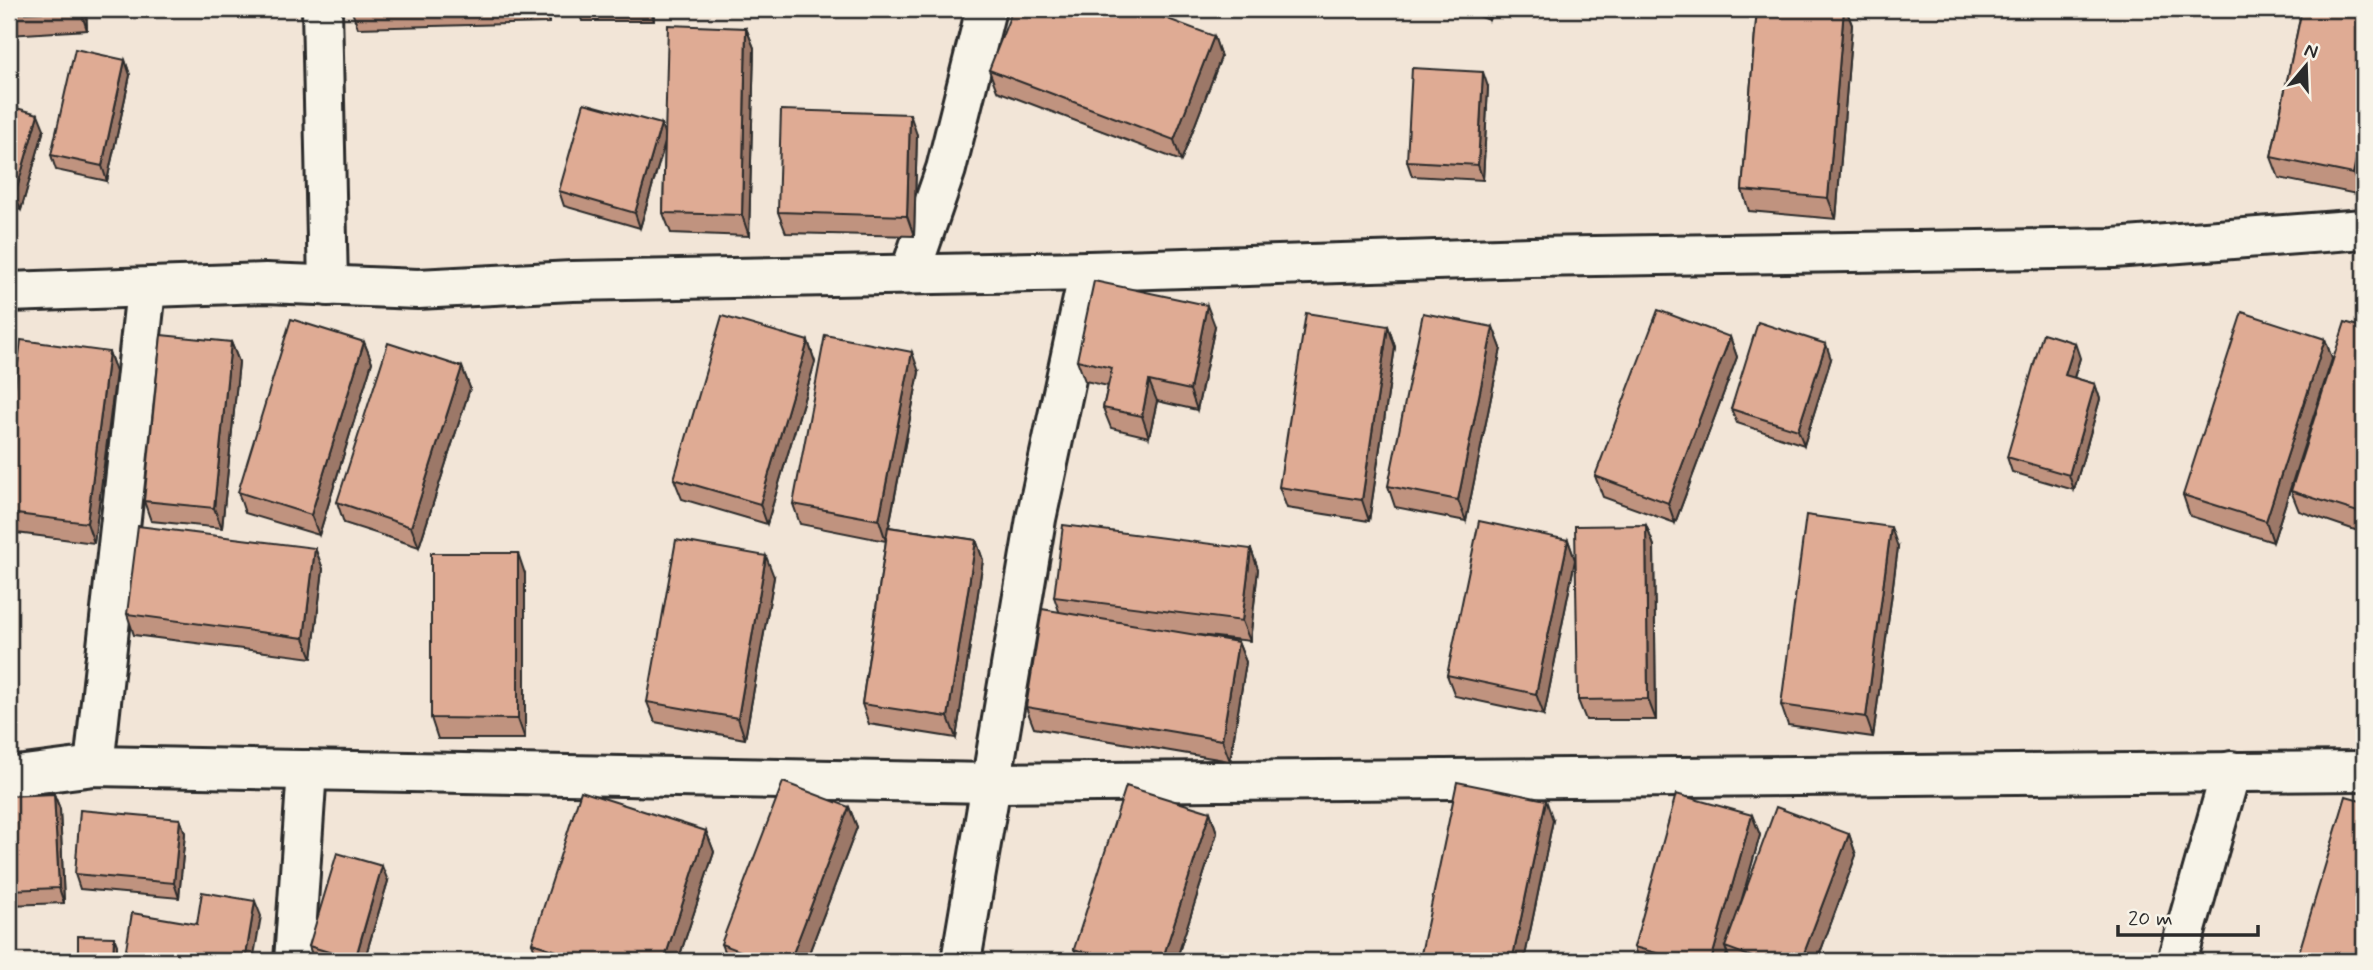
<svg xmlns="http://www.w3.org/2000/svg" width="2373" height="970" viewBox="0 0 2373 970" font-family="Mynerve,sans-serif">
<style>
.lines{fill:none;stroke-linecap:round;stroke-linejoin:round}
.street-casing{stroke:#2b2b2b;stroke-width:44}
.street{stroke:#f7f3e8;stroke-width:38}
.wall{fill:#c0937f;stroke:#2b2b2b;stroke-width:2}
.shaded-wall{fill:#9c7868;stroke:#2b2b2b;stroke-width:2}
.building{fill:#dfab94;stroke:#2b2b2b;stroke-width:2}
</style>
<rect width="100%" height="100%" fill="#f2e5d7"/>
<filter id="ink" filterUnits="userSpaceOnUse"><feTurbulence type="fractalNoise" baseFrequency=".0143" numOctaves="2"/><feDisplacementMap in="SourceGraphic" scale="14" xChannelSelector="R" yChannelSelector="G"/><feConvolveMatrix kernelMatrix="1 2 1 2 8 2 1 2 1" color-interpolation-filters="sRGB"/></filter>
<g filter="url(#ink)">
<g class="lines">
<g class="street-casing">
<g id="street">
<path d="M322,9l6,277"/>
<path d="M910,273l36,-104 40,-160"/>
<path d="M9,292l257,-9 152,6 154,-8 517,-10 442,-14 583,-9 250,-19"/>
<path d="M94,766l52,-477"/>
<path d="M9,777l85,-11 896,17 1374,-12"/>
<path d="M294,961l13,-191"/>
<path d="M961,961l75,-442 53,-248"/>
<path d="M2177,961l54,-190"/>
</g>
</g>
<use href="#street" class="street"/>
</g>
<g class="wall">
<path d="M9,9h77l1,21 -78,5z"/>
<path d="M351,9h198v14l-191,5z"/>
<path d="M578,9h76v12h-72z"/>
<path d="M1461,9h32l-4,11z"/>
<path d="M1564,9h85v4l-84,-3z"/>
<path d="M1757,9h89l6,16 -16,194 -87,-8 -7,-21z"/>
<path d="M2302,9l59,186 -82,-17 -8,-21z"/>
<path d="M746,28l8,20 -5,188 -78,-3 -8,-20 2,-70 -25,85 -76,-22 -5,-15 102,-67 4,12z"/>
<path d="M1214,36l7,21 -40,104 -184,-70 -8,-21z"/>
<path d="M125,60l5,15 -23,106 -51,-11 -5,-15z"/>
<path d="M1488,87l-5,93 -71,-4 -5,-15z"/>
<path d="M9,106l35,23 -23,81 -12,-3z"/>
<path d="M917,135l-3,101 -128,-3 -8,-21z"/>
<path d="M1215,326l-18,84 -40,-9 -8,36 -38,-9 -8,-20 5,-22 -23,-5 -8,-21z"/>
<path d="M1388,326l7,21 -26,174 -82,-13 -8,-21z"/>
<path d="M1493,327l8,21 -35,173 -71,-14 -7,-21z"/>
<path d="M2364,328v205l-65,-22 -8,-20z"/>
<path d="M1730,337l7,20 -62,166 -72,-26 -8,-21z"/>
<path d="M2325,339l7,20 -59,183 -83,-26 -7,-21z"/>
<path d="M808,341l7,21 -48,162 -85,-25 -8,-20z"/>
<path d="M231,342l8,20 -17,166 -71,-7 -7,-20z"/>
<path d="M364,342l8,20 -53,173 -74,-22 -7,-21z"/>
<path d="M109,352l7,20 -22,171 -85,-11v-95l5,-42 -5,18v-54l2,1 6,15z"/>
<path d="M2080,358l-6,20 21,6 5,15 -26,91 -62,-18 -5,-15z"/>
<path d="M1831,359l-27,86 -67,-22 -6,-14z"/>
<path d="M462,367l8,21 -51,159 -75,-24 -7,-21z"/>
<path d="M919,372l-30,155 87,13 7,20 -27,178 -87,-14 -7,-20 24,-163 -86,-17 -7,-20z"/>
<path d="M1646,525l8,21 2,174h-70l-8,-20z"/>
<path d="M1568,540l7,20 -31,155 -89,-19 -8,-21z"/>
<path d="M1898,547l-25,190 -85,-12 -7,-20z"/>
<path d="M315,548l8,21 -11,89 -178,-23 -7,-21z"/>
<path d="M1251,549l7,20 -8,72 -51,-6 39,7 8,20 -16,99 -196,-33 -8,-21 33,-96 -5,-14z"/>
<path d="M525,574v165h-87l-7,-21z"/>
<path d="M774,577l-29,162 -90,-17 -8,-20z"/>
<path d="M54,794l6,15 4,94 -55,2v-109z"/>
<path d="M849,807l8,20 -51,134h-78l-7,-17z"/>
<path d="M1210,812l7,21 -41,128h-97l-5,-12z"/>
<path d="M1752,815l8,20 -20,70 109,-71 7,21 -39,106h-87l-3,-9 -3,9h-85l-5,-14z"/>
<path d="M180,819l5,14 -6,65 -99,-9 -5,-15z"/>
<path d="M1553,820l-29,141h-100l-3,-7z"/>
<path d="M706,831l8,21 -36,109h-139l-7,-18z"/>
<path d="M388,881l-24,80h-50l-5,-15z"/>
</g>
<g class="shaded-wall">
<path d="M80,9h6l1,21z"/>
<path d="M544,9h5v14z"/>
<path d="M650,9h4v12z"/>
<path d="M1485,9h8l-4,11z"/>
<path d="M1844,9h2l6,16 -16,194 -8,-21z"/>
<path d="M746,28l8,20 -5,188 -7,-21z"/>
<path d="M1214,36l7,21 -40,104 -7,-21z"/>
<path d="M125,60l5,15 -23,106 -5,-15z"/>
<path d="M1483,72l5,15 -5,93 -5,-15z"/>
<path d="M38,114l6,15 -23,81 -6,-15z"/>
<path d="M910,114l7,21 -3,101 -7,-20z"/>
<path d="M2364,121v58l-3,16 -8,-21z"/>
<path d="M661,124l5,15 -26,89 -5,-15z"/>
<path d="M1207,305l8,21 -18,84 -7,-20z"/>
<path d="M1388,326l7,21 -26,174 -7,-21z"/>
<path d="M1493,327l8,21 -35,173 -8,-21z"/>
<path d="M1730,337l7,20 -62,166 -7,-20z"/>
<path d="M2325,339l7,20 -59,183 -7,-21z"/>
<path d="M808,341l7,21 -48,162 -7,-20z"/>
<path d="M231,342l8,20 -17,166 -8,-20z"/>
<path d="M364,342l8,20 -53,173 -8,-20z"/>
<path d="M2075,343l5,15 -10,32 -5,-15z"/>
<path d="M1826,344l5,15 -27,86 -6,-15z"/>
<path d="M109,352l7,20 -22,171 -7,-20z"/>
<path d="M912,352l7,20 -33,169 -7,-21z"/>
<path d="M11,360l7,21 -9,32v-46z"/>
<path d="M462,367l8,21 -51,159 -8,-20z"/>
<path d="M1149,381l8,20 -8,36 -7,-21z"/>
<path d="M2095,384l5,15 -26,91 -5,-15z"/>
<path d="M1646,525l8,21 2,174 -8,-21z"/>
<path d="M1891,527l7,20 -25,190 -7,-20z"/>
<path d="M976,540l7,20 -27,178 -8,-21z"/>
<path d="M1568,540l7,20 -31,155 -8,-21z"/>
<path d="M315,548l8,21 -11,89 -8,-20z"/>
<path d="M1251,549l7,20 -8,72 -8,-20z"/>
<path d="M518,553l7,21v165l-7,-20z"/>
<path d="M766,556l8,21 -29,162 -7,-21z"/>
<path d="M1238,642l8,20 -16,99 -8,-21z"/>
<path d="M54,794l6,15 4,94 -5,-15z"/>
<path d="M1546,800l7,20 -29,141h-12z"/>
<path d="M849,807l8,20 -51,134h-16z"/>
<path d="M1210,812l7,21 -41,128h-14z"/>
<path d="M1752,815l8,20 -32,113 -3,-1 2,6 -3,8h-13z"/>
<path d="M180,819l5,14 -6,65 -5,-15z"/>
<path d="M706,831l8,21 -36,109h-14z"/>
<path d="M1849,834l7,21 -39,106h-16z"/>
<path d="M382,866l6,15 -24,80h-9z"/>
<path d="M255,901l6,15 -8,45h-8z"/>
<path d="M114,937l3,8v16h-4z"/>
</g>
<g class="building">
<path d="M9,9h71v1l-71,4z"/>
<path d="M1013,9h128l73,27 -40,104 -185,-70z"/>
<path d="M1757,9h87l-16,189 -86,-8z"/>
<path d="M2302,9h62v112l-11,53 -82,-17z"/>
<path d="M668,25l78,3 -4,187 -79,-2z"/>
<path d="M75,49l50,11 -23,106 -51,-11z"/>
<path d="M1412,68l71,4 -5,93 -71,-4z"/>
<path d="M584,103l77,21 -26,89 -76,-22z"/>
<path d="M9,106l29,8 -23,81 -6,-1z"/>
<path d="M781,110l129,4 -3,102 -129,-4z"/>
<path d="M1094,281l113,24 -17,85 -41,-9 -7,35 -39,-8 9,-40 -35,-8z"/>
<path d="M1658,310l72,27 -62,166 -73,-27z"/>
<path d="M2242,312l83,27 -59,182 -83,-26z"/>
<path d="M1306,313l82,13 -26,174 -83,-13z"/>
<path d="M1423,313l70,14 -35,173 -70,-14z"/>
<path d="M722,316l86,25 -48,163 -86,-25z"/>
<path d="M291,319l73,23 -53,173 -73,-23z"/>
<path d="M1758,322l68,22 -28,86 -67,-21z"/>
<path d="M2345,322l19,6v186l-73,-23z"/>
<path d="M2043,333l32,10 -10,32 30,9 -26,91 -62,-18z"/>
<path d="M161,335l70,7 -17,166 -70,-7z"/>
<path d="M825,335l87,17 -33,168 -86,-16z"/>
<path d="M21,340l88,12 -22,171 -78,-10v-77z"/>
<path d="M388,343l74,24 -51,160 -74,-25z"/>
<path d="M1806,515l85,12 -25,190 -85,-12z"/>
<path d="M1479,521l89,19 -32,154 -89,-19z"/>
<path d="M1063,525l188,24 -9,72 -188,-24z"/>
<path d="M1646,525l2,174 -70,1 -3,-174z"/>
<path d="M138,526l177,22 -11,90 -177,-24z"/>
<path d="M888,527l88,13 -28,177 -86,-13z"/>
<path d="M676,540l90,16 -28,162 -91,-16z"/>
<path d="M431,553h87v166l-87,-1z"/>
<path d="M1042,609l196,33 -16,98 -196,-33z"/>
<path d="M783,782l66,25 -59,154h-23l-46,-17z"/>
<path d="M1457,782l89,18 -34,161h-54l-37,-7z"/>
<path d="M1126,786l84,26 -48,149h-49l-39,-12z"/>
<path d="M581,791l125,40 -42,130h-76l-56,-18z"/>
<path d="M54,794l5,94 -50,2v-94z"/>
<path d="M1676,794l76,21 -41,146h-25l-52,-14z"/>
<path d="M2346,796l18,5v160h-59l-8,-2z"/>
<path d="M1776,807l73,27 -48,127h-38l-38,-14z"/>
<path d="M80,810l100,9 -6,64 -99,-9z"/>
<path d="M337,853l45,13 -27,94 -46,-14z"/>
<path d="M202,892l53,9 -10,60h-121l8,-48 65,11z"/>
<path d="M78,936l36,1 -1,24h-35z"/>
</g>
</g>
<rect width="2373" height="970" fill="none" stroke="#f7f3e8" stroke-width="35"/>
<rect x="18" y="18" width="2338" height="935" fill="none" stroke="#2b2b2b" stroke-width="2.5" filter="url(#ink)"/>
<g transform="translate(2306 66) rotate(19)" stroke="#f7f3e8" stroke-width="5" paint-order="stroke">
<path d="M0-5L12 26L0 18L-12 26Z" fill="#2b2b2b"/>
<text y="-10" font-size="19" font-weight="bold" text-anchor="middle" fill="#2b2b2b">N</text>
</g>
<path d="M2118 925v10h140v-10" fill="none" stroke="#2b2b2b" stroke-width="3.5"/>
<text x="2128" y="925" font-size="21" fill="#2b2b2b" stroke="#f7f3e8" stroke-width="5" paint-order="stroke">20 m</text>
</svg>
